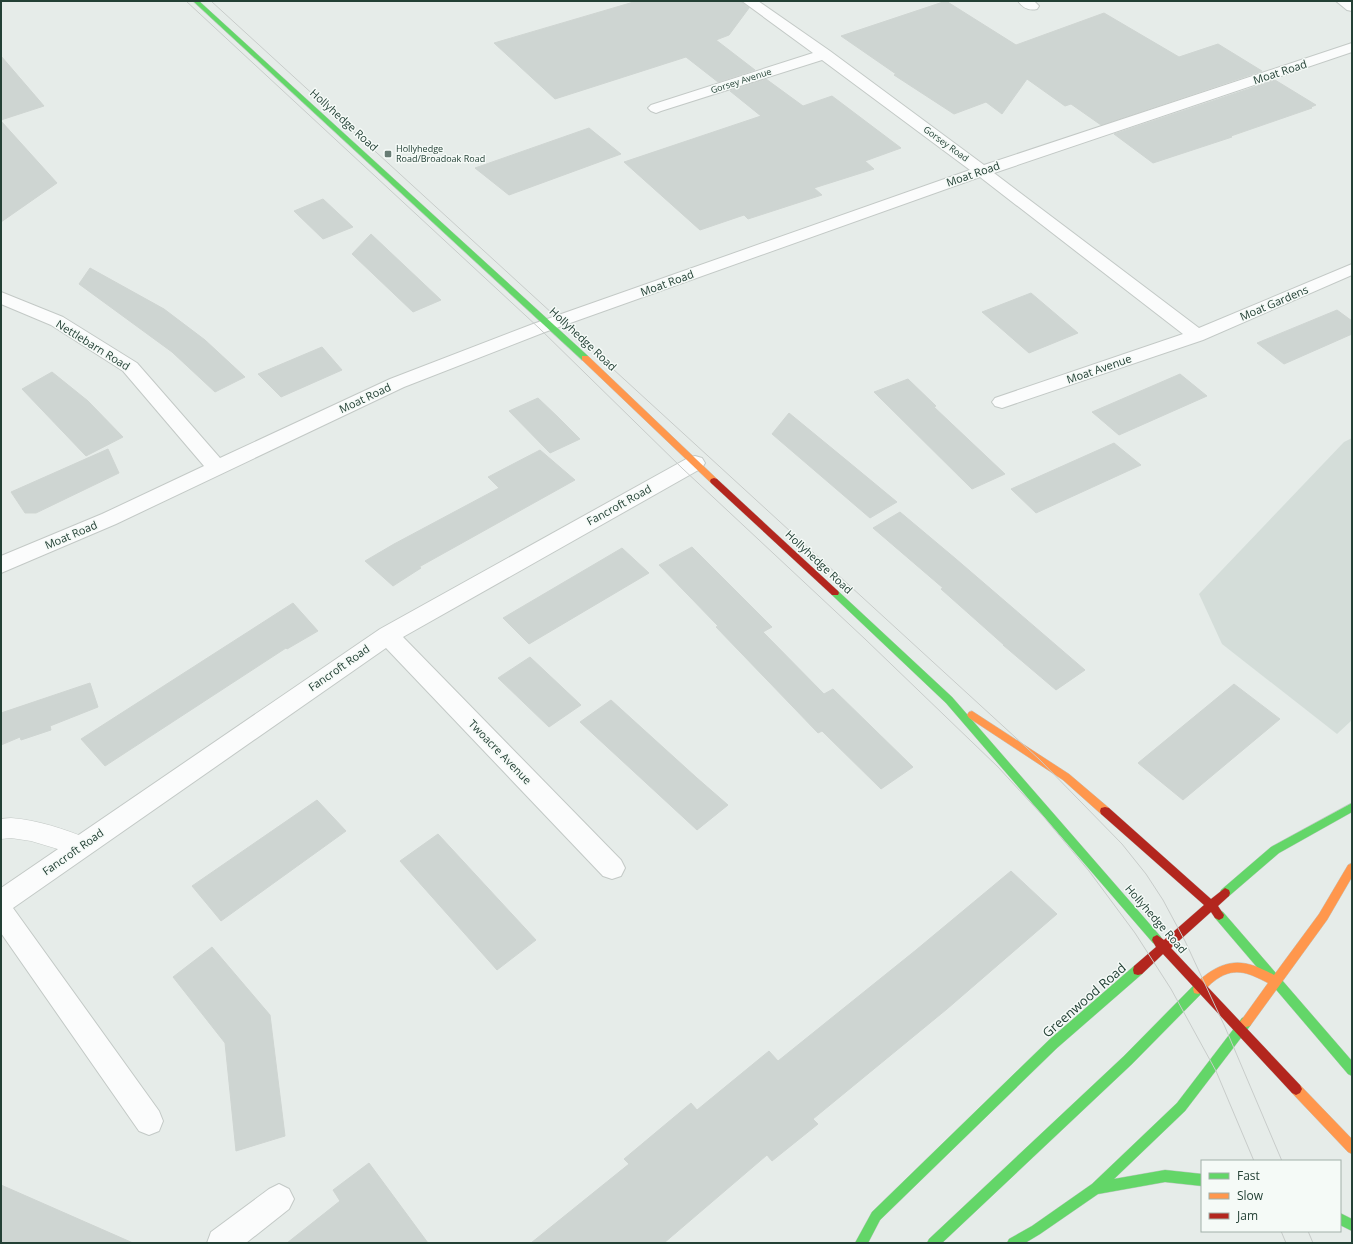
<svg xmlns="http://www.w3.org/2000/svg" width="1353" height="1244" viewBox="0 0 1353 1244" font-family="'Open Sans',sans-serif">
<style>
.built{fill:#d4ddd9}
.building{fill:#ced5d2;stroke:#cfd5d2}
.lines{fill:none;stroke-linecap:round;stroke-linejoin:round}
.lane-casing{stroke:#c3c9c6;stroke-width:1}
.street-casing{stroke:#c3c9c6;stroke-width:2}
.fast-casing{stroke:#c2c9c6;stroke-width:1}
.slow-casing{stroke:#c2c9c6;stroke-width:1}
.jam-casing{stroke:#c2c9c6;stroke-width:1}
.lane{fill:#fbfcfc;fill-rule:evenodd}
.street{fill:#fbfcfc;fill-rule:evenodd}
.fast{fill:#63d668;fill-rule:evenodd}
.slow{fill:#ff974d;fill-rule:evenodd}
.jam{fill:#b3261e;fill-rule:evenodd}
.tram{stroke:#c8ccca;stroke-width:1}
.poi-dot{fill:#677c74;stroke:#f5faf7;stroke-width:1.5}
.labels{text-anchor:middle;stroke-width:3;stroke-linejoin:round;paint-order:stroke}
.far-street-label{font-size:9px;fill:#234035;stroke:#f5faf7}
.far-poi-label{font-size:9px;fill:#234035;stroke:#f5faf7;text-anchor:start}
.street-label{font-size:11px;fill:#234035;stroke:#f5faf7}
.near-street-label{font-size:13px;fill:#234035;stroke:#f5faf7}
</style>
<rect width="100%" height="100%" fill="#e6ece9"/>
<path class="built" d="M1352,438v282l-15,14 -115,-90 -23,-50 145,-152z"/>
<g class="building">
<path d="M637,1h104l8,7 -20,27 -13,5 39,30 -37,12 -32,-25 -131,42 -61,-56z"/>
<path d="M946,1l70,44 88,-32 75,44 39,-13 44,27 -161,54 -30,-21 -6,2 -38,-27 -25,35 -16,-12 -32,12 -60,-39 2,-1 -55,-38z"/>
<path d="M1,56l43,50 -43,14z"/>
<path d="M766,79l37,27 29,-10 69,52 -36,13 9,8 -60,19 8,7 -74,24 -4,-4 -44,15 -76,-68 137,-46 -31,-25z"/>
<path d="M1275,80l41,25 -5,2 1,1 -81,28 1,1 -79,26 -39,-29z"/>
<path d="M1,121l56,62 -56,39z"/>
<path d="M589,128l32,26 -112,41 -34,-27z"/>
<path d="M323,199l30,28 -30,12 -29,-28z"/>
<path d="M371,234l70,66 -28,12 -61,-58z"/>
<path d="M90,268l74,41 41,31 40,37 -30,15 -43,-40 -93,-68z"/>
<path d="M1031,293l47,40 -49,20 -47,-41z"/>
<path d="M1337,310l15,11v13l-68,30 -27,-21z"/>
<path d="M322,347l20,23 -61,27 -23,-23z"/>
<path d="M52,372l36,29 35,36 -37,19 -64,-67z"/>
<path d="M1180,374l27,22 -88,39 -27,-23z"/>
<path d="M908,379l28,27 -2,1 71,67 -33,15 -98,-97z"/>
<path d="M538,398l21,20 21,21 -30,14 -41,-42z"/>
<path d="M789,413l56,46 52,43 -27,16 -98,-84z"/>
<path d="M1114,443l27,22 -105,48 -25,-24z"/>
<path d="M108,449l11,24 -83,40h-11l-14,-21z"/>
<path d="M540,450l35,30 -156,87 2,1 -28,18 -28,-25 29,-17 105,-56 -11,-11z"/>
<path d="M900,512l56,47 129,111 -29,20 -53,-45h1l-63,-56 2,-1 -70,-60z"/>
<path d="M692,547l80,80 -9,5 61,62 9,-5 80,78 -32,22 -59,-58 -4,2 -102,-106 2,-1 -59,-61z"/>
<path d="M622,548l27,25 -120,71 -26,-26z"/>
<path d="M293,603l25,28 -31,18 -1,-1 -181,118 -24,-27z"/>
<path d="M530,657l51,48 -32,22 -51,-49z"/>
<path d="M90,683l8,24 -48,19 1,4 -30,10 -1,-3 -19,8v-32z"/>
<path d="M1234,684l46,35 -97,81 -45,-37z"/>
<path d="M611,700l86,78 31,27 -31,25 -117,-108z"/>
<path d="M317,800l29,31 -125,90 -29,-35z"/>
<path d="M438,834l98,106 -39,30 -97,-109z"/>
<path d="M1011,871l46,43 -110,95 -134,110 5,5 -46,37 -5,-6 -103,88h-133l98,-79 -5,-5 67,-56 6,7 72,-59 9,10 138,-111z"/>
<path d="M212,947l58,68 15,121 -49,15 -11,-108 -52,-66z"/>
<path d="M369,1163l59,80h-141l53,-42 -7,-11z"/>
<path d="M1,1185l132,58h-132z"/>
</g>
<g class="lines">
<g class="lane-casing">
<path id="lane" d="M11,818c27,2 53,11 78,21l4,7 -4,7 -8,3 -50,-15 -20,-3 -10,1v-20z"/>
</g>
<g class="street-casing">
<g id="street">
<path d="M742,1h16l72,50 154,114 368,-122v9l-358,121 205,155 153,-64v11l-149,65 -201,68 -7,-2 -3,-4 3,-4 188,-64 -203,-157 -435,155 -141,55 -288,137 -115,49v-17l101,-42 102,-48 -81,-95 -72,-46 -50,-21v-12l62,25 74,46 83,95 170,-79 143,-55 437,-154 -148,-110 -161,51 -5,2 -5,-2 -3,-3 3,-3 162,-52z"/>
<path d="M1018,1h16l5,5 -2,3c-8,2 -14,-1 -19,-8z"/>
<path d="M1336,1h16v10l-5,-1z"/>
<path d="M695,456l7,2 3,5 -3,5 -299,169 218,223 4,8 -4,8 -9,3 -9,-3 -217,-228 -373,260 146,203 4,10 -4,10 -10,4 -10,-4 -138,-198v-45l379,-259 308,-171z"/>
<path d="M279,1184l10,5 5,10 -5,10 -43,34h-39l4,-11 58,-43z"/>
</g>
</g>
<g class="fast-casing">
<g id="fast">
<path d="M193,1h6l389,355v4h-6z"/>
<path d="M835,590l3,1 114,106 209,240 1,3 -1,3 -4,2 -4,-2 -207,-240 -114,-108 -1,-2z"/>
<path d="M1352,803v9l-73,41 -50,43 -4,2 -4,-2 -1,-3 1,-3 50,-43z"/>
<path d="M1219,910l4,2 129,149v15l-4,-2 -133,-156 -1,-3 1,-3z"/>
<path d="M1138,965l4,1 1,4 -1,4 -85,74 -177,172 -12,23h-13l17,-31 177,-172 85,-74z"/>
<path d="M1198,984l4,1 1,4 -1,4 -70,71 -190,179h-15l2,-4 195,-183 70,-71z"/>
<path d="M1246,1017l4,1 2,4 -2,4 -65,85 -71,68 51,-9 37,4v12l-37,-4 -67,12 -58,40 -15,9h-18l2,-4 23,-13 60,-42 85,-81 65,-85z"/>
<path d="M1340,1213l12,6v12l-12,-6z"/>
</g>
</g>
<g class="slow-casing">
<g id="slow">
<path d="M582,356h6l129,123 1,2 -1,2h-6l-129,-123z"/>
<path d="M972,711l97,63 40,34 1,3 -1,3 -4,1 -4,-1 -38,-34 -94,-62 -2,-3 2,-3z"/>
<path d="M1352,863v14l-25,43 -77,106 -4,1 -4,-1 -2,-4 28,-39c-21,-11 -35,-17 -55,-1 -5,4 -9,10 -15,12l-4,-1 -1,-4c2,-7 9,-11 14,-15 25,-18 43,-12 67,1l45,-61 29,-49z"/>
<path d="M1296,1083l4,2 52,54v15l-4,-2 -56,-59 -2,-4 2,-4z"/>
</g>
</g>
<g class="jam-casing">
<g id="jam">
<path d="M714,478l3,1 121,112 1,2 -1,2h-6l-121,-112 -1,-2 1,-2z"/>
<path d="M1105,807l4,1 102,91 14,-11 4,2 1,3 -1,3 -11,10 6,9 -1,3 -4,2 -4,-2 -4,-6 -40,36 129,137 2,4 -2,4 -4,2 -4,-2 -129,-139 -21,20 -4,1 -4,-1 -1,-4 1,-4 22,-19 -4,-7 1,-3 4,-2 7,5 40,-35 -103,-91 -1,-3 1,-3z"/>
</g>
</g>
<use href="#lane" class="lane"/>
<use href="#street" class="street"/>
<use href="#fast" class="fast"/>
<use href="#slow" class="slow"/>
<use href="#jam" class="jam"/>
<g class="tram">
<path d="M186,1l353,327 144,141 182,170 133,128 45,49 46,55 46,62 36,56 45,82 38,90"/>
<path d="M211,1l828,758 83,85 24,30 17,26 22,41 40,86 57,134"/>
<path d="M1281,1231l5,12"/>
<path d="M1308,1231l5,12"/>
</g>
</g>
<rect class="poi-dot" x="384" y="150" width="8" height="8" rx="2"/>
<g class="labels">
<g class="far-street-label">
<text transform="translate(741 81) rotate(-18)" y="3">Gorsey Avenue</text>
<text transform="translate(946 144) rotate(36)" y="3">Gorsey Road</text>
</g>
<g class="far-poi-label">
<text x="396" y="152">Hollyhedge<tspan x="396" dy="10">Road/Broadoak Road</tspan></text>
</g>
<g class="street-label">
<text transform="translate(1280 72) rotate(-18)" y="4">Moat Road</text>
<text transform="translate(344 120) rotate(42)" y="4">Hollyhedge Road</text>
<text transform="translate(973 174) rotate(-19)" y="4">Moat Road</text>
<text transform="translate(667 283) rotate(-20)" y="4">Moat Road</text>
<text transform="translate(1274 303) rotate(-23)" y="4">Moat Gardens</text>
<text transform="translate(583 339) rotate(43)" y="4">Hollyhedge Road</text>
<text transform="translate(93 345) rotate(32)" y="4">Nettlebarn Road</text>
<text transform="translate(1099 369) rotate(-19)" y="4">Moat Avenue</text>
<text transform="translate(365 398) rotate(-25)" y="4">Moat Road</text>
<text transform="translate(619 505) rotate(-29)" y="4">Fancroft Road</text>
<text transform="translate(71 535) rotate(-23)" y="4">Moat Road</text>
<text transform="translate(819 562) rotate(43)" y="4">Hollyhedge Road</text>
<text transform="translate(339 668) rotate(-35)" y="4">Fancroft Road</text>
<text transform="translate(500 752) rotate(46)" y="4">Twoacre Avenue</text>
<text transform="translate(73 852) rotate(-35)" y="4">Fancroft Road</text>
<text transform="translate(1156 919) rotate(49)" y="4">Hollyhedge Road</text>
</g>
<g class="near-street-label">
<text transform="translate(1084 1000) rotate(-41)" y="5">Greenwood Road</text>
</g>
</g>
<rect width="1353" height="1244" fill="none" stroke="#234035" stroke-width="4"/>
<rect x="1201" y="1160" width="140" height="72" fill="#f5faf7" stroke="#a1b0a9"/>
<rect x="1209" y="1173" width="20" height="6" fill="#63d668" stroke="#a1b0a9"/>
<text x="1237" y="1180" font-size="12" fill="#234035">Fast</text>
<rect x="1209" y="1193" width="20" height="6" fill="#ff974d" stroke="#a1b0a9"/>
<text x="1237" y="1200" font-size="12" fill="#234035">Slow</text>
<rect x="1209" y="1213" width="20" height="6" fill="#b3261e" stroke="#a1b0a9"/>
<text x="1237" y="1220" font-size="12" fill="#234035">Jam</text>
</svg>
